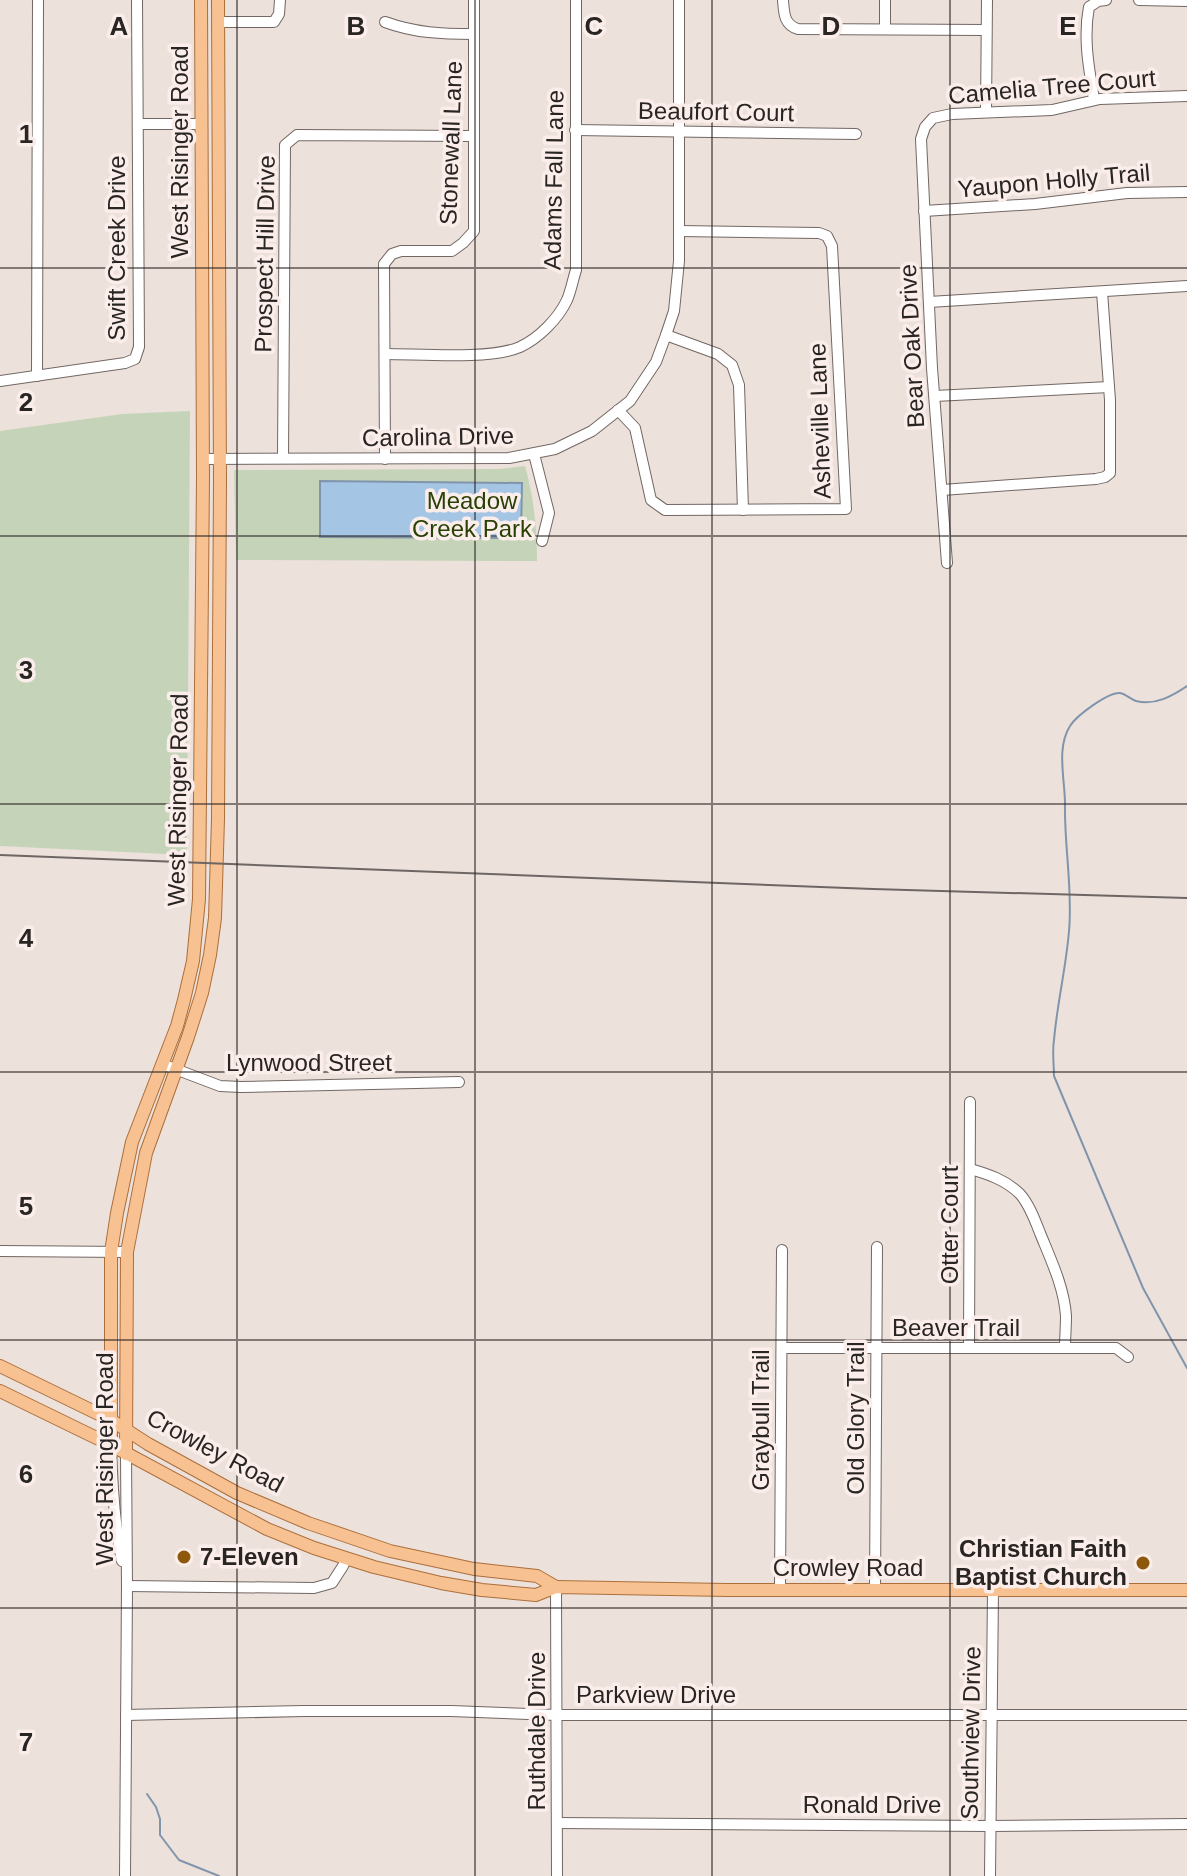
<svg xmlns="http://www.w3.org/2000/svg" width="1187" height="1876" viewBox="0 0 1187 1876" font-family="Helvetica,sans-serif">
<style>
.green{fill:#c5d4b8}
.water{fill:#a5c5e5;stroke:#8095ab;stroke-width:2}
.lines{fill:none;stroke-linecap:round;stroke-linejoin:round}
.stream{stroke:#8095ab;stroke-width:2}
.minor-casing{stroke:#726763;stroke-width:12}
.major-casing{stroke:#ac6f3b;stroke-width:14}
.minor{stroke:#fff;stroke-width:10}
.major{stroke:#f7c191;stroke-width:12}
.rail{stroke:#6d6663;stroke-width:2}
.grid{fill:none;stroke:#292523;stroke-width:2;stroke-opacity:0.55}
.poi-dot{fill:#8d5809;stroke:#fbeeea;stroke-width:3}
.labels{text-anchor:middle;stroke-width:7;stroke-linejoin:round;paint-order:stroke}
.street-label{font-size:24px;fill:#292523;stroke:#fbeeea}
.park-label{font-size:24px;fill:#294106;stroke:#fbeeea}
.poi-label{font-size:24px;font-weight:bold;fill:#292523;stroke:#fbeeea;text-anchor:end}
.grid-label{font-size:26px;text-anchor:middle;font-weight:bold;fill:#292523;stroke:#fbeeea;stroke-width:7;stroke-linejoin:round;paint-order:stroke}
</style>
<rect width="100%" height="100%" fill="#ede1dc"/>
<g class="green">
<path d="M190,411l-3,444 -187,-9v-415l122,-17z"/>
<path d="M525,466c9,32 12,62 12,95l-301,-1 -2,-90 265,-1z"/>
</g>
<path class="water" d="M320,481l202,2 -1,55 -201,-1z"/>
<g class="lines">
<g class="stream">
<path d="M1187,686c-15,10 -32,20 -51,15 -6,-2 -10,-7 -16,-8 -12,-1 -44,23 -50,33 -14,22 -5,53 -5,78 -1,42 8,85 4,127 -3,37 -12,73 -15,109 -2,12 0,24 0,36l89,212 44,80"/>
<path d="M147,1794l9,13 4,12v16l19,25 40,16"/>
</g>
<g class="minor-casing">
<g id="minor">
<path d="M783,0c1,13 1,25 15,29l188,1"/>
<path d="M1139,0l48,1"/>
<path d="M218,22h56l5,-8 1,-14"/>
<path d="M385,22c30,11 57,12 89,12"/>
<path d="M885,29v-29"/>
<path d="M1094,99c-5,-30 -11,-61 -5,-92l9,-6 8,-1"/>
<path d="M986,112l1,-112"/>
<path d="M138,124h64"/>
<path d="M575,130l281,4"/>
<path d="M924,211l111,-7 92,-11 60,-1"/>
<path d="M929,302l258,-16"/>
<path d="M666,335l52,19 14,11 7,20 4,125"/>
<path d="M385,354c35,0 105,6 135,-7 19,-9 38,-28 47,-47 4,-9 6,-21 9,-30v-270"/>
<path d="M37,376l1,-376"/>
<path d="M0,381l125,-18 10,-4 4,-12 -2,-347"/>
<path d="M935,396l174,-9"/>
<path d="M618,410l17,18 16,72 14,10 181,-1 -14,-263 -5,-10 -8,-3 -140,-2"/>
<path d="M534,454l15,59 -7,28"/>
<path d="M283,458l2,-313 12,-10 177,1"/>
<path d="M203,459l306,-1 46,-9 37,-18 38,-30 26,-39 10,-27 8,-24 5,-50v-261"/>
<path d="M385,459l-1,-195 8,-10 9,-3h51l11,-8 11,-12v-231"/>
<path d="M942,490l154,-11 9,-2 5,-4v-73l-8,-108"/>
<path d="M947,563l-15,-195 -11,-229 4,-12 8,-9 19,-4 100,-4 48,-11 87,-3"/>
<path d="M162,1064l58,22 21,1 218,-5"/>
<path d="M970,1169c18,5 36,11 50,25 9,10 15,26 20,39 11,27 24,54 26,83 0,11 -1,22 -1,32"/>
<path d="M0,1251l127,1"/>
<path d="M782,1348h334l12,9"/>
<path d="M969,1348l1,-246"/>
<path d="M111,1445c1,40 3,77 11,116"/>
<path d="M127,1586l187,2 18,-5 11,-17 3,-8"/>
<path d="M556,1587l1,289"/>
<path d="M780,1590l2,-340"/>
<path d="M875,1590l2,-343"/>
<path d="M126,1715l178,-4h147l106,4h630"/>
<path d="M557,1823l433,3 197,-2"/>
<path d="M125,1876l2,-290 -1,-132"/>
<path d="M990,1876l3,-286"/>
</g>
</g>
<g class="major-casing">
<g id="major">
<path d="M0,1366l111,54 37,24 89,49 71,30 82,28 84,18 63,7 19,11"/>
<path d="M0,1391l111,54 156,84 47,19 60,19 67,16 41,7 54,5 20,-8 171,3h460"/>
<path d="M111,1445v-193l6,-39 15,-71 45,-116 7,-26 9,-39 6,-62 4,-421 -2,-478"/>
<path d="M126,1454l1,-202 19,-99 42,-116 14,-44 8,-38 5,-37 3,-99 2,-338 -2,-481"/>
</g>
</g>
<use href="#minor" class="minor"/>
<use href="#major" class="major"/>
<path class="rail" d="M0,855l873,34 314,9"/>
</g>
<path class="grid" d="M237,0v1876M475,0v1876M712,0v1876M950,0v1876M0,268h1187M0,536h1187M0,804h1187M0,1072h1187M0,1340h1187M0,1608h1187"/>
<g class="poi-dot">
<circle cx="184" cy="1557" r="8"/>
<circle cx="1143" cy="1563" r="8"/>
</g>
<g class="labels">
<g class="street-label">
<text transform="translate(1052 87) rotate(-5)" y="8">Camelia Tree Court</text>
<text transform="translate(716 112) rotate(1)" y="8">Beaufort Court</text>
<text transform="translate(451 143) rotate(-88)" y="8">Stonewall Lane</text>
<text transform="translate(180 152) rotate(-90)" y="8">West Risinger Road</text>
<text transform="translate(554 180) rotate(-89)" y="8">Adams Fall Lane</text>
<text transform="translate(1054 181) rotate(-5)" y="8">Yaupon Holly Trail</text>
<text transform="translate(117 248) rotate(-90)" y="8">Swift Creek Drive</text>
<text transform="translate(265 254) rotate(-89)" y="8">Prospect Hill Drive</text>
<text transform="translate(912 346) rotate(-93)" y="8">Bear Oak Drive</text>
<text transform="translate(820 421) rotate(-92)" y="8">Asheville Lane</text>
<text transform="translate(438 437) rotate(-1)" y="8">Carolina Drive</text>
<text transform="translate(178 800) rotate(-89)" y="8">West Risinger Road</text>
<text x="309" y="1071">Lynwood Street</text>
<text transform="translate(950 1225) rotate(-90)" y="8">Otter Court</text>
<text x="956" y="1336">Beaver Trail</text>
<text transform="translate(856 1418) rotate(-90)" y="8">Old Glory Trail</text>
<text transform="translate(761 1420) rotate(-90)" y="8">Graybull Trail</text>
<text transform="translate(215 1451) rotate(28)" y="8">Crowley Road</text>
<text transform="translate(105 1459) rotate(-90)" y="8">West Risinger Road</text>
<text x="848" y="1576">Crowley Road</text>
<text x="656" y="1703">Parkview Drive</text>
<text transform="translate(537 1731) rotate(-90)" y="8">Ruthdale Drive</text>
<text transform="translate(971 1733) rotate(-89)" y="8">Southview Drive</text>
<text x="872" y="1813">Ronald Drive</text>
</g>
<g class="park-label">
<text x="472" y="509">Meadow<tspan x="472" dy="28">Creek Park</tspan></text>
</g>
<g class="poi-label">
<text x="1127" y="1557">Christian Faith<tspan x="1127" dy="28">Baptist Church</tspan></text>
<text x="200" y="1565" text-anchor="start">7-Eleven</text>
</g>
</g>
<g class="grid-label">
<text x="119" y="35">A</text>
<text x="356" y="35">B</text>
<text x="594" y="35">C</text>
<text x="831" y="35">D</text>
<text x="1068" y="35">E</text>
<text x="26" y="143">1</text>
<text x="26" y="411">2</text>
<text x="26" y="679">3</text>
<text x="26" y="947">4</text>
<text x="26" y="1215">5</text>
<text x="26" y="1483">6</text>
<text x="26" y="1751">7</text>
</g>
</svg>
